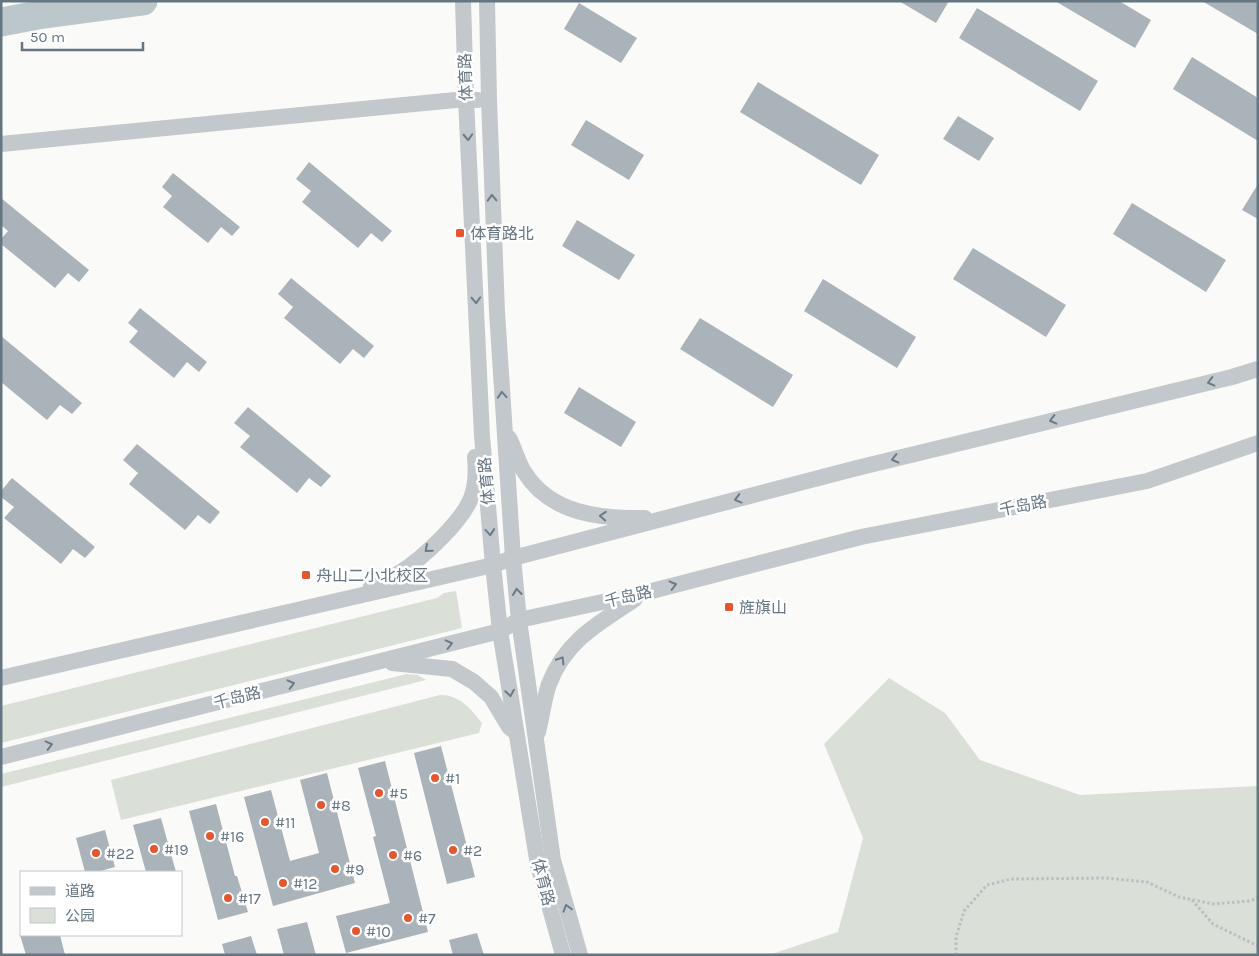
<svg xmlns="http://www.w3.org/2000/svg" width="1259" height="956" viewBox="0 0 1259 956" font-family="Karla,'Noto Sans SC',sans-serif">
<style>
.green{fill:#dadfd7}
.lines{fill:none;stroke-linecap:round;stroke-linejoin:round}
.river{stroke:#bbc7cb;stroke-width:29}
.building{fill:#aab3b9}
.path{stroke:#bbbfc2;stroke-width:3;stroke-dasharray:2.5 2.5;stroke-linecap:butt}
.minor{stroke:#c3c8cc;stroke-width:16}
.oneway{stroke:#6a7a87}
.poi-dot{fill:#e4572e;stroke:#fff;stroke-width:2}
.labels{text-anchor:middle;stroke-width:5;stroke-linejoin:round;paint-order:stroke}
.street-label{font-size:16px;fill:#657683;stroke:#fff}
.poi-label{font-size:16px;fill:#657683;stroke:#fff;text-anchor:start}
</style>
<rect width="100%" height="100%" fill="#fafaf8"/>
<g class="green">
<path d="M456,591l6,37 -461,115v-37l436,-108 7,-5z"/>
<path d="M407,674l11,1 8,5 -425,107v-13z"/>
<path d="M889,678l56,35 35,47 100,35 178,-9v169h-489l69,-23 25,-94 -39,-94z"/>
<path d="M440,695c20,0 30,13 42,28l-3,10 -358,87 -10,-40z"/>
</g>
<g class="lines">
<path class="river" d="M1,22l37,-7 105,-14"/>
</g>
<g class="building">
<path d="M899,1h50l-13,22z"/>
<path d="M1055,1h64l32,19 -16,28z"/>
<path d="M1202,1h56v33z"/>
<path d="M579,3l58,35 -16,25 -57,-34z"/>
<path d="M977,8l121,73 -18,30 -121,-73z"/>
<path d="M1192,57l66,41v43l-85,-52z"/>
<path d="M758,82l121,73 -18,30 -121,-73z"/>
<path d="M958,116l36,22 -15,23 -36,-22z"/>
<path d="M586,120l58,35 -15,25 -58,-35z"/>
<path d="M309,162l83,69 -10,11 -11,-9 -13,15 -56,-46 9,-11 -15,-12z"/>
<path d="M173,173l67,54 -8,9 -11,-9 -13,16 -45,-36 9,-11 -10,-9z"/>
<path d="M1258,184v35l-16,-9z"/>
<path d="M1,198l88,72 -10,12 -11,-9 -13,15 -54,-44v-5l7,-8 -7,-6z"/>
<path d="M1132,203l94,57 -20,32 -93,-58z"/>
<path d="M577,220l58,35 -16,25 -57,-34z"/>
<path d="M973,248l93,57 -20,32 -93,-58z"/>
<path d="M291,278l83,68 -10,12 -11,-9 -13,15 -56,-46 9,-11 -15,-13z"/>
<path d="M823,279l93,58 -19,31 -93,-57z"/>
<path d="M140,308l67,54 -8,10 -12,-10 -13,16 -45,-36 9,-11 -10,-8z"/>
<path d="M700,318l93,57 -20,32 -93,-58z"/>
<path d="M1,336l81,67 -10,11 -12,-9 -13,15 -46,-38z"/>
<path d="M579,387l57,35 -15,25 -57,-34z"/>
<path d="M248,407l83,69 -10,11 -12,-9 -12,15 -57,-46 10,-11 -16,-13z"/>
<path d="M137,444l83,68 -10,12 -12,-9 -13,15 -56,-46 9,-11 -15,-13z"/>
<path d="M12,478l83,69 -10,11 -12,-9 -12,15 -57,-46 10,-11 -13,-10v-6z"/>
<path d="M441,746l34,131 -28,7 -33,-131z"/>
<path d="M385,761l43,171 -82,21 -10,-37 54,-13 -17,-66 3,-1 -18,-68z"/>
<path d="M327,773l28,110 -82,23 -29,-109 27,-7 19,71 29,-8 -19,-73z"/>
<path d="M216,804l19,72h2l11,36 -30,8 -29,-109z"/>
<path d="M161,818l15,54h-30l-13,-47z"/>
<path d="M105,830l10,37 -18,5h-12l-9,-34z"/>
<path d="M307,922l9,33h-32l-7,-26z"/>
<path d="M477,933l7,22h-31l-4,-15z"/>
<path d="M20,935h40l5,20h-39z"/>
<path d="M251,936l6,19h-32l-3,-11z"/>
</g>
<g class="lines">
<g class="path">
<path d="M1192,900l21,24 45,22"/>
<path d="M956,955v-18l8,-26 23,-26 24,-6 95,-1 41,4 32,15 34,7 36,-3 9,-3"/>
</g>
<g class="minor">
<path d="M463,1l3,98 16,337 11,129 7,66 38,234 25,90"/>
<path d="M487,1l2,99 8,212 16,246 6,62 34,240 27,95"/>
<path d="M1,144l465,-45 11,1"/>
<path d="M509,438c6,11 9,25 16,35 26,41 76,46 120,45"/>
<path d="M371,586c9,-5 19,-8 28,-13 23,-14 68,-55 74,-81 3,-11 3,-24 2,-35"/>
<path d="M392,663l60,6 22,13 17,15 18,30 5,4"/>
<path d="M1,678l492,-113 20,-7 344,-90 375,-91 26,-8"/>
<path d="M538,732c4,-16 6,-33 11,-48 17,-44 49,-60 86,-85"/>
<path d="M1,757l499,-126 19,-11 125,-27 217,-56 286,-56 111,-38"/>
</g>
</g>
<defs><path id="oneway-chevron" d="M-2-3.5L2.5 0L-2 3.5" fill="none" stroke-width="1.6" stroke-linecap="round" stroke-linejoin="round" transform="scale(1.25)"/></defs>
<g class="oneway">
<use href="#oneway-chevron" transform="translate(468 137) rotate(87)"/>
<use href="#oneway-chevron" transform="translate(492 198) rotate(-92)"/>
<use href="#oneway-chevron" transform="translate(476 300) rotate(87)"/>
<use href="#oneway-chevron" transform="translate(1211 382) rotate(166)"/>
<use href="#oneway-chevron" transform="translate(502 395) rotate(-94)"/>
<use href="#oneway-chevron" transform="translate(1053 420) rotate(166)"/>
<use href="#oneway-chevron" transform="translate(895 459) rotate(166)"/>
<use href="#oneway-chevron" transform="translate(738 499) rotate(165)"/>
<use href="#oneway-chevron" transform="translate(603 516) rotate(-176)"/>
<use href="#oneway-chevron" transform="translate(490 532) rotate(85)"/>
<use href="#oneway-chevron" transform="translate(428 549) rotate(139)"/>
<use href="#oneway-chevron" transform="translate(673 585) rotate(-14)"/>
<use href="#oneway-chevron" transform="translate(517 592) rotate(-96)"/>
<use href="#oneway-chevron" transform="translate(449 644) rotate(-14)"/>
<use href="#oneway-chevron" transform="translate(561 660) rotate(-58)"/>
<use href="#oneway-chevron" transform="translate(291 684) rotate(-14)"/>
<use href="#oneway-chevron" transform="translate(510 693) rotate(81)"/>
<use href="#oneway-chevron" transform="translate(49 745) rotate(-14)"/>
<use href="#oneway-chevron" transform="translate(567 908) rotate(-106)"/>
</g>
<g class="poi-dot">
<rect x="455" y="228" width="10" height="10" rx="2.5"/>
<rect x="301" y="570" width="10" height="10" rx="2.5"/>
<rect x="724" y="602" width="10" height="10" rx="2.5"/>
<circle cx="435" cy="778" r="5"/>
<circle cx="379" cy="793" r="5"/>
<circle cx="321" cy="805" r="5"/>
<circle cx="265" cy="822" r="5"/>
<circle cx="210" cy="836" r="5"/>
<circle cx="154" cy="849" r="5"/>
<circle cx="453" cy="850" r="5"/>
<circle cx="96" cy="853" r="5"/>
<circle cx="393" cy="855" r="5"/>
<circle cx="335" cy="869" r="5"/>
<circle cx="283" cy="883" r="5"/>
<circle cx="228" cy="898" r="5"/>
<circle cx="408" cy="918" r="5"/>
<circle cx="356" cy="931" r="5"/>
</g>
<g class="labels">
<g class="street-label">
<text transform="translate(465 77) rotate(-92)" y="6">体育路</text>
<text transform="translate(486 481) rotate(-95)" y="6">体育路</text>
<text transform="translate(1023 505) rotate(-11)" y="6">千岛路</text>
<text transform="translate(628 596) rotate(-13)" y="6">千岛路</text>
<text transform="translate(237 697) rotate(-14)" y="6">千岛路</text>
<text transform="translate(544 882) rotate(76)" y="6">体育路</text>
</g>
<g class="poi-label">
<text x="470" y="239">体育路北</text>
<text x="316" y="581">舟山二小北校区</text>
<text x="739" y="613">旌旗山</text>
<text x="445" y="784">#1</text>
<text x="389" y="799">#5</text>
<text x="331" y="811">#8</text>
<text x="275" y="828">#11</text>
<text x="220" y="842">#16</text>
<text x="164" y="855">#19</text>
<text x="463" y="856">#2</text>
<text x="106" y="859">#22</text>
<text x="403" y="861">#6</text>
<text x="345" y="875">#9</text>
<text x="293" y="889">#12</text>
<text x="238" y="904">#17</text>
<text x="418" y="924">#7</text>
<text x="366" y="937">#10</text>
</g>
</g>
<rect width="1259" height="956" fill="none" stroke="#657683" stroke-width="5"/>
<rect x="20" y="871" width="162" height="65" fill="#ffffff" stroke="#c1c8cd"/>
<rect x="30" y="887" width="25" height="8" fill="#c3c8cc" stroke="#c1c8cd"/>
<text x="65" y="896" font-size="15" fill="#657683">道路</text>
<rect x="30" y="908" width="25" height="15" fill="#dadfd7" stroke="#c1c8cd"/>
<text x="65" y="921" font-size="15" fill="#657683">公园</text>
<path d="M22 42v8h121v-8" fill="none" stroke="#657683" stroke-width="2.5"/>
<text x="30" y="42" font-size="15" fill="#657683" stroke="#ffffff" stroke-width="4" paint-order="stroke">50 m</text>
</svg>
